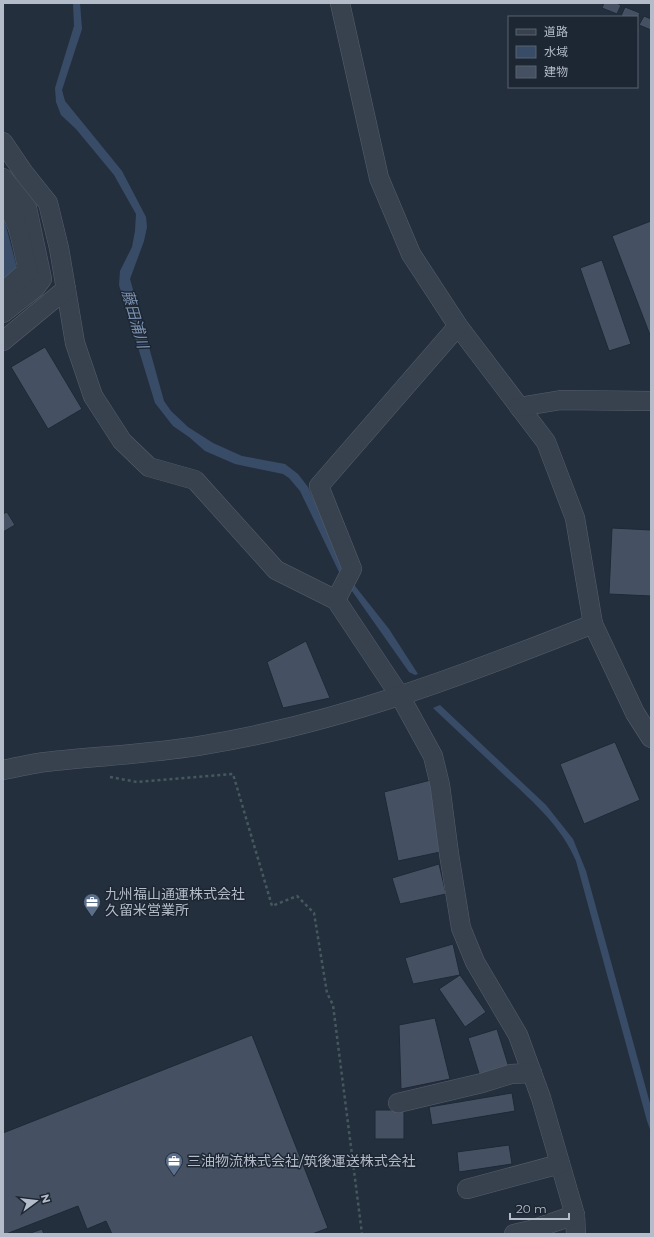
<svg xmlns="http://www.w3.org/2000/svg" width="654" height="1237" viewBox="0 0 654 1237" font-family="Montserrat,'Noto Sans JP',sans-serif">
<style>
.water{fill:#394c67}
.building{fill:#455162;stroke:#1f2835}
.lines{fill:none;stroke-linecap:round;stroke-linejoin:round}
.minor-casing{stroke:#565f6c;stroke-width:20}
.path{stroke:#44595c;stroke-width:2.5;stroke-dasharray:3 3;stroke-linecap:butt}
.minor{stroke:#38414e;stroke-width:19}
.labels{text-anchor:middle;stroke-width:3;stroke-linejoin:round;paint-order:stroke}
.poi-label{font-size:14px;fill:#b4bcc9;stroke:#1d2633;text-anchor:start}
.water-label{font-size:15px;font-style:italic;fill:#7c92b1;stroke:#1d2633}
</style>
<rect width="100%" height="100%" fill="#242f3e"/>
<g class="water">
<path d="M73,3h7l2,26 -20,61 3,11 57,70 24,46 1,10 -3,14 -14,38 34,122 7,10 17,16 25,16 29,13 43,8 13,10 10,13 15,32 22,51 10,16 34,43 29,45 -3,1 -6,-3 -69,-98 -40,-83 -11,-13 -6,-4 -48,-10 -30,-13 -16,-14 -16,-11 -18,-23 -36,-118 1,-14 12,-24 3,-16 1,-17 -22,-39 -38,-46 -15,-14 -5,-13 -1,-14 19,-62z"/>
<path d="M3,215l13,49v7l-13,11z"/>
<path d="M440,705l106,100 27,34 13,32 65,236v25l-4,-11 -71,-260c-15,-36 -46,-62 -74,-88 -23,-22 -46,-43 -69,-65z"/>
</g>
<g class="building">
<path d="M604,3h12l5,2 -4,9 -15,-6z"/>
<path d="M625,7l15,6 -3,8v-4h-13l-3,-1z"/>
<path d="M644,16l7,3v11l-12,-5z"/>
<path d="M651,221v114h-1l-38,-99z"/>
<path d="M602,260l29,84 -22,7 -29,-83z"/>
<path d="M45,347l37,62 -34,20 -37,-62z"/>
<path d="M7,512l8,13 -12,7v-18z"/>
<path d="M612,528l39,2v66l-42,-2z"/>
<path d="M306,641l24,57 -47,10 -16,-46z"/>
<path d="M615,742l25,58 -56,24 -24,-60z"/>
<path d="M431,780l14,71 -47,10 -14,-69z"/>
<path d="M439,864l7,30 -46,10 -8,-26z"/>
<path d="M453,944l7,31 -47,9 -8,-26z"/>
<path d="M460,975l26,37 -21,15 -26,-38z"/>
<path d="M435,1018l15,61 -49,10 -2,-64z"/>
<path d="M497,1029l14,45 -29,9 -14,-45z"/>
<path d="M252,1035l76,193 -16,6h-200l-6,-13 -19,8 -9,-23 -72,28h-3v-101z"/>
<path d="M512,1093l3,18 -83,14 -3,-18z"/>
<rect x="375" y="1110" width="29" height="29"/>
<path d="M509,1145l3,19 -53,8 -2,-20z"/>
<path d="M42,1229l2,5h-16z"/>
</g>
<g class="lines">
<g class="minor-casing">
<g id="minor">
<path d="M340,3l39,175 32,76 47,72 88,116 29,76 18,106 42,89 16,25"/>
<path d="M3,142l21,31 24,30 11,45 16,95 18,53 29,45 27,26 46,13 81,90 60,30 64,96 33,60 7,29 9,69 12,74 14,34 43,73 23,63 34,117 1,19"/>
<path d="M3,178l24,30 15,71 -7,9 -32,25"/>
<path d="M3,201c17,19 19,46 25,69l-25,22"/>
<path d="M3,341l63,-52"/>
<path d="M519,407l42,-7 90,1"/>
<path d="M336,600l16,-31 -33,-83 139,-160"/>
<path d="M3,770c14,-3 28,-6 42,-8 53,-6 107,-8 159,-17 135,-22 263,-71 389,-121"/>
<path d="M398,1103l84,-20 29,-9 21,-1"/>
<path d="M467,1189l93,-25"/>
<path d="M514,1234l17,-4 44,-15"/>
</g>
</g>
<path class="path" d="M110,777l27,5 96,-8 39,132 25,-10 17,17 13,80 6,12 29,229"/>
<use href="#minor" class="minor"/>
</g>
<defs>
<g id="office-pin" transform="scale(0.9)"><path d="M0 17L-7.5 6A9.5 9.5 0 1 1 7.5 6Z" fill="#5c6f8a" stroke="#1d2633"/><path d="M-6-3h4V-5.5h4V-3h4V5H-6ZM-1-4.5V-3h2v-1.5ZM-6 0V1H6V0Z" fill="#fff"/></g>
</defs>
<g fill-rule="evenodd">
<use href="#office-pin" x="92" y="902"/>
<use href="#office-pin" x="174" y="1161"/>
</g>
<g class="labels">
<g class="poi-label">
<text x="105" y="899">九州福山通運株式会社<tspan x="105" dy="16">久留米営業所</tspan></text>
<text x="187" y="1166">三油物流株式会社/筑後運送株式会社</text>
</g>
<g class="water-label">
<text transform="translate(135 319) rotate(74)" y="5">藤田浦川</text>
</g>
</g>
<rect width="654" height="1237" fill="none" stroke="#b4bcc9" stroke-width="8"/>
<rect x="508" y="16" width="130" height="72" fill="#1d2633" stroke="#59626f"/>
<rect x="516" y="29" width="20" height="6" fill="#38414e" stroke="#59626f"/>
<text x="544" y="36" font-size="12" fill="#b4bcc9">道路</text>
<rect x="516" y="46" width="20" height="12" fill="#394c67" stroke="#59626f"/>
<text x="544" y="56" font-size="12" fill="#b4bcc9">水域</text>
<rect x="516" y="66" width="20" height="12" fill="#455162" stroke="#59626f"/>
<text x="544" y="76" font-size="12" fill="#b4bcc9">建物</text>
<g transform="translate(36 1201) rotate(75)" stroke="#1d2633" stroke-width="3" paint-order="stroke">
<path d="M0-3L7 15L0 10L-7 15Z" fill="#b4bcc9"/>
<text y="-6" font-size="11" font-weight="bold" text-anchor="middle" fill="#b4bcc9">N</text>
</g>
<path d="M510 1213v6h59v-6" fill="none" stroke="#b4bcc9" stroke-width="2"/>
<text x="516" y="1213" font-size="12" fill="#b4bcc9" stroke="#1d2633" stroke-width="3" paint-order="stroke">20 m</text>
</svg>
